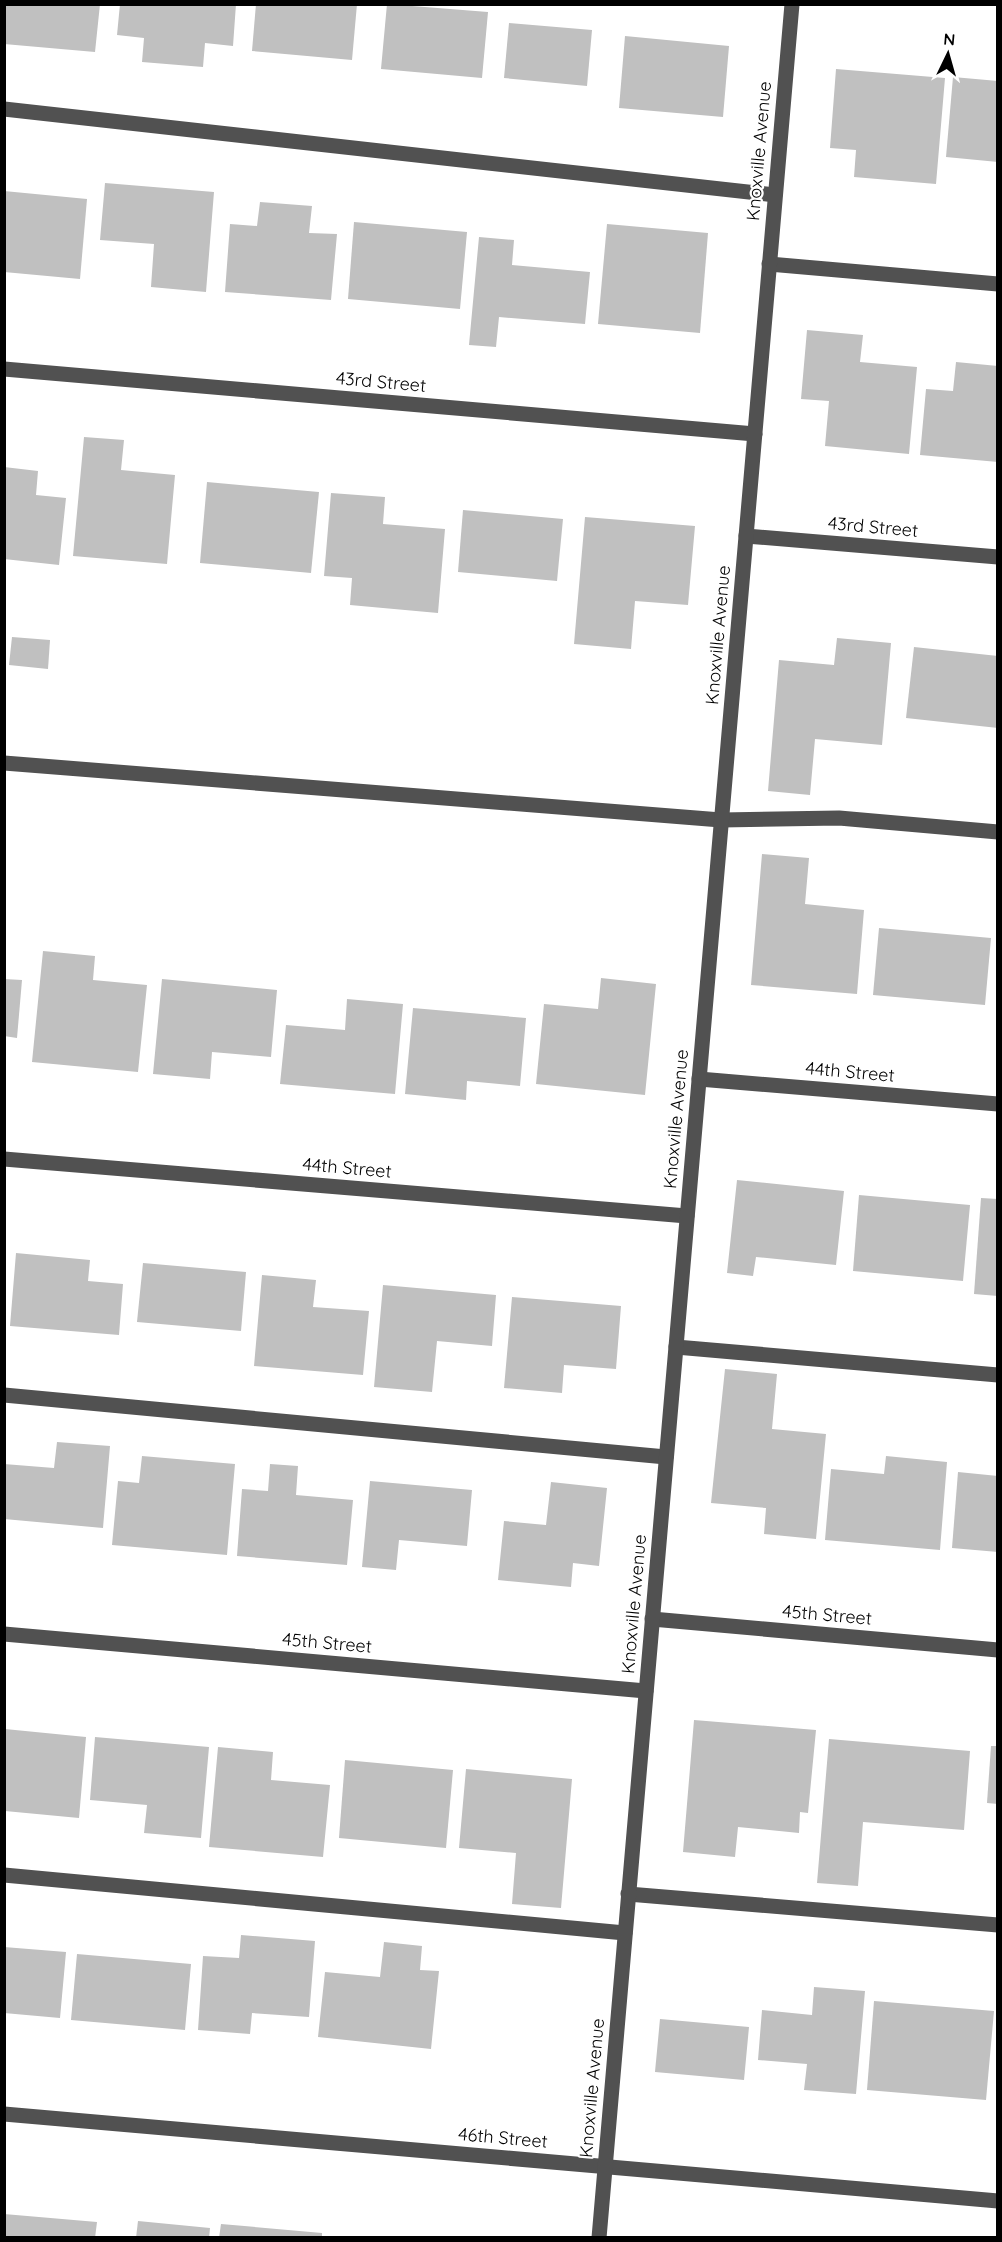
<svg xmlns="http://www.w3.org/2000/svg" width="1002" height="2242" viewBox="0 0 1002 2242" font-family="Quicksand,sans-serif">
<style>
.building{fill:#c0c0c0}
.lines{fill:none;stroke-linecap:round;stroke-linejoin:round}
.minor{stroke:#515151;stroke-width:15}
.labels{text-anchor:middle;stroke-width:4.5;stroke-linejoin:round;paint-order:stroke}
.street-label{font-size:18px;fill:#000;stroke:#fff}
</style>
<rect width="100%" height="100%" fill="#fff"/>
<g class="building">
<path d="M4,4h96l-5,48 -91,-8z"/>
<path d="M120,4h116l-3,42 -28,-3 -2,24 -61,-5 2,-24 -27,-3z"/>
<path d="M256,4h101l-5,56 -100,-9z"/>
<path d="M387,4l101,8 -6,66 -101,-9z"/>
<path d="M509,23l83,7 -5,56 -83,-8z"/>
<path d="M625,36l104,10 -6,71 -104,-9z"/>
<path d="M836,69l109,9 -9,106 -82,-7 2,-27 -26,-2z"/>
<path d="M953,77l45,4v81l-52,-5z"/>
<path d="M105,183l109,9 -8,100 -55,-5 3,-43 -54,-4z"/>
<path d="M4,191l83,8 -7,80 -76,-7z"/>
<path d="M260,202l52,4 -3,27 28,1 -6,66 -106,-8 5,-68 27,2z"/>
<path d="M354,222l113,10 -7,77 -112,-10z"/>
<path d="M607,224l101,9 -8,100 -102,-9z"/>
<path d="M479,237l35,3 -2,25 78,7 -5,52 -86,-7 -3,30 -27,-2z"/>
<path d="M807,330l56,5 -3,27 57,5 -8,87 -84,-8 4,-45 -28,-2z"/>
<path d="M956,362l42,4v96l-78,-7 6,-66 27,2z"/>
<path d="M84,437l40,3 -3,30 54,5 -8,89 -94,-8z"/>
<path d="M4,467l34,4 -2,24 30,3 -7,67 -55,-6z"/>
<path d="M207,482l112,10 -8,81 -111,-10z"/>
<path d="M331,493l54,4 -2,27 62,5 -7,84 -88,-8 2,-27 -28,-2z"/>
<path d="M463,510l100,9 -6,62 -99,-9z"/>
<path d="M585,517l110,9 -7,79 -53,-4 -4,48 -57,-5z"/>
<path d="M12,637l38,3 -2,29 -39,-4z"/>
<path d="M837,638l54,5 -9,102 -67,-6 -5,56 -42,-4 11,-131 55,5z"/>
<path d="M914,647l84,9v72l-92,-10z"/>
<path d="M762,854l47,4 -4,46 59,6 -7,84 -106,-9z"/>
<path d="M879,928l112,10 -6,67 -112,-10z"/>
<path d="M43,951l52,5 -2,24 54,5 -9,87 -106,-10z"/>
<path d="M601,978l55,6 -11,111 -109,-11 8,-80 54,5z"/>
<path d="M4,979l18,1 -5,58 -13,-2z"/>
<path d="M162,979l115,11 -6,67 -59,-5 -2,27 -57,-5z"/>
<path d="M347,999l56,5 -8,90 -115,-10 6,-59 59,5z"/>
<path d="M413,1008l113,10 -6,68 -53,-5 -1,19 -61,-6z"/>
<path d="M737,1180l107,11 -8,74 -80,-8 -3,19 -26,-3z"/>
<path d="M859,1195l111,10 -7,76 -110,-10z"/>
<path d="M981,1198l17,1v97l-24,-2z"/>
<path d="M16,1253l74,7 -2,21 35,3 -4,51 -109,-9z"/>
<path d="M143,1263l103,9 -5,59 -104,-9z"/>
<path d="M262,1275l54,5 -3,27 56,4 -6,64 -109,-9z"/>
<path d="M383,1285l113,10 -4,51 -55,-5 -5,51 -58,-5z"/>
<path d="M512,1297l109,9 -5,63 -52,-4 -2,28 -58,-5z"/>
<path d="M725,1369l52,5 -5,55 54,5 -10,105 -52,-5 2,-26 -55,-5z"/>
<path d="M57,1442l53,4 -7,82 -99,-9v-55l50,4z"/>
<path d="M142,1456l93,8 -8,91 -115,-10 6,-64 21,2z"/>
<path d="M886,1456l61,6 -7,88 -115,-10 6,-71 53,5z"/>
<path d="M270,1464l28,2 -2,29 57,5 -6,65 -110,-9 5,-67 26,2z"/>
<path d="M958,1472l40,4v76l-46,-4z"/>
<path d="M370,1481l102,9 -5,56 -68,-6 -3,30 -34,-3z"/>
<path d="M551,1482l56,6 -8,78 -26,-3 -2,24 -73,-7 6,-59 42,4z"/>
<path d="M694,1720l122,10 -8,83 -8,-1 -1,21 -61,-6 -3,30 -52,-5z"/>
<path d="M5,1729l81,8 -7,81 -74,-7z"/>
<path d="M95,1737l114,10 -8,91 -57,-5 3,-28 -57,-5z"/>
<path d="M829,1739l141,12 -6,79 -101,-8 -5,64 -41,-3z"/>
<path d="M991,1746h7v58l-11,-1z"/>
<path d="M218,1747l55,5 -2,28 59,5 -7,72 -114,-10z"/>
<path d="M345,1760l108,10 -7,78 -107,-10z"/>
<path d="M466,1769l106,10 -11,129 -49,-4 4,-51 -57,-5z"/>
<path d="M241,1935l74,6 -6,76 -57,-4 -2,21 -52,-4 5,-74 36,2z"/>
<path d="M384,1942l38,4 -2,24 19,1 -8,78 -113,-12 7,-65 55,5z"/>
<path d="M4,1947l62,5 -6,66 -56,-5z"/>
<path d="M77,1954l114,10 -6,66 -114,-10z"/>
<path d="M814,1987l51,4 -9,103 -52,-4 3,-26 -49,-4 4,-50 50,5z"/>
<path d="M874,2001l120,10 -8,89 -119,-10z"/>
<path d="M660,2019l89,8 -5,53 -89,-8z"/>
<path d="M4,2214l93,8 -2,16h-91z"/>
<path d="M138,2221l72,7 -1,10h-73z"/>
<path d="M221,2224l101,9v5h-103z"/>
</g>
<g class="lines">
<g class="minor">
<path d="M4,109l771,86"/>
<path d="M769,264l229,20"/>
<path d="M4,369l751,65"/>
<path d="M746,536l252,21"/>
<path d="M4,763l717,57 118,-2 159,14"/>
<path d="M699,1079l299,25"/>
<path d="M4,1159l683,57"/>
<path d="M676,1347l322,28"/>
<path d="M4,1395l662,62"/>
<path d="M652,1619l346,31"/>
<path d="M4,1634l642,57"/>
<path d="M4,1875l621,58"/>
<path d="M628,1894l370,31"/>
<path d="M4,2114l994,87"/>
<path d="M599,2238l193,-2234"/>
</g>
</g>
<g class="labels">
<g class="street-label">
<text transform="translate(759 151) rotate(-85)" y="6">Knoxville Avenue</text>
<text transform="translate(381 382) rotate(5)" y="6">43rd Street</text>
<text transform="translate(873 527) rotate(5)" y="6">43rd Street</text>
<text transform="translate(718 635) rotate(-85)" y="6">Knoxville Avenue</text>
<text transform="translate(850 1072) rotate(5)" y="6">44th Street</text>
<text transform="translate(676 1119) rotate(-85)" y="6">Knoxville Avenue</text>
<text transform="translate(347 1168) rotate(5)" y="6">44th Street</text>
<text transform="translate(634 1604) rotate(-85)" y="6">Knoxville Avenue</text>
<text transform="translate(827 1615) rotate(5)" y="6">45th Street</text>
<text transform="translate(327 1643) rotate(5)" y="6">45th Street</text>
<text transform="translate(592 2088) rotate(-85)" y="6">Knoxville Avenue</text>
<text transform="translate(503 2138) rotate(5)" y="6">46th Street</text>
</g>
</g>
<rect width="1002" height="2242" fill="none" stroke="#000000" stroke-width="12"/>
<g transform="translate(948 54) rotate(5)" stroke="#ffffff" stroke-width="4.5" paint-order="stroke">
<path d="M0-4.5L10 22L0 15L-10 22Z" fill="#000000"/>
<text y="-9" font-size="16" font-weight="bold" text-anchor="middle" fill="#000000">N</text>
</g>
</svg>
